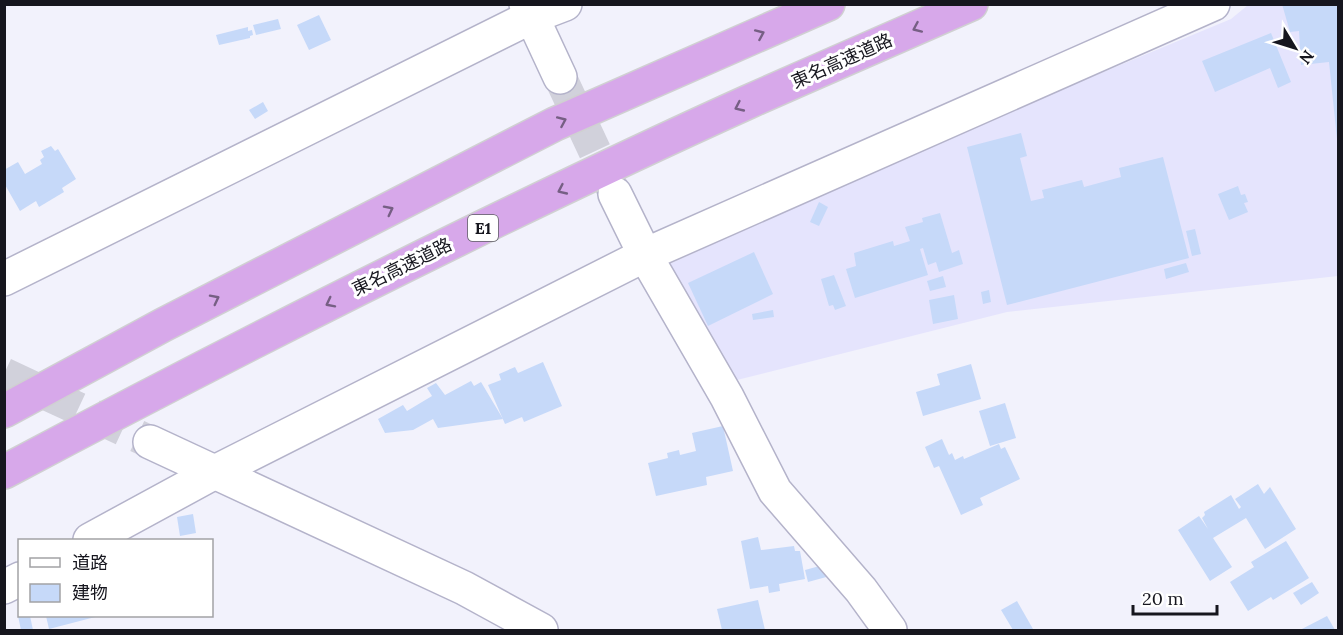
<svg xmlns="http://www.w3.org/2000/svg" width="1343" height="635" viewBox="0 0 1343 635" font-family="Lora,'Noto Sans JP',serif">
<style>
.built{fill:#e5e4fd}
.building{fill:#c6d9f9}
.lines{fill:none;stroke-linecap:round;stroke-linejoin:round}
.minor-tunnel{stroke:#d1d1db;stroke-width:33;stroke-dasharray:33 16;stroke-linecap:butt}
.minor-casing{stroke:#b4b3ca;stroke-width:36}
.highway-casing{stroke:#d0d0d2;stroke-width:36}
.minor{stroke:#fff;stroke-width:33}
.highway{stroke:#d7a8ea;stroke-width:33}
.oneway{stroke:#765f84}
.labels{text-anchor:middle;stroke-width:6;stroke-linejoin:round;paint-order:stroke}
.shield{fill:#fff;stroke:#5c5c62;stroke-width:1.5}
.shield-label{font-size:16px;font-weight:bold;fill:#16161e}
.street-label{font-size:18px;fill:#16161e;stroke:#fff}
</style>
<rect width="100%" height="100%" fill="#f2f2fc"/>
<path class="built" d="M1248,5h90v271l-331,36 -282,71 -60,-117 294,-134 272,-113z"/>
<g class="building">
<path d="M1282,4h56v135h-1l-8,-77 -28,3 -2,-34 -9,1z"/>
<path d="M319,15l12,25 -22,10 -12,-25z"/>
<path d="M278,19l3,10 -25,6 -3,-10z"/>
<path d="M248,27v4l4,-1 1,5 -3,1v2l-31,7 -3,-10z"/>
<path d="M1271,33l20,49 -13,6 -8,-20 -55,24 -13,-31z"/>
<path d="M263,102l5,9 -13,8 -6,-9z"/>
<path d="M1021,133l6,23 -7,2 11,43 13,-3 -2,-8 40,-10 2,7 37,-10 -2,-9 44,-11 26,101 -182,47 -40,-158z"/>
<path d="M51,146l4,5 3,-2 18,30 -14,9 2,4 -25,15 -3,-6 -16,10 -16,-28v-13l14,-8 7,12 17,-10 -2,-4 4,-3 -3,-6z"/>
<path d="M1238,186l3,9 4,-1 3,8 -4,1 4,9 -19,8 -11,-26z"/>
<path d="M819,202l9,5 -9,19 -9,-4z"/>
<path d="M940,213l12,40 7,-3 4,14 -24,8 -3,-10 -8,3 -5,-17 -3,1 8,26 -73,23 -9,-29 10,-3 -2,-13 39,-12 1,5 16,-5 -5,-14 18,-5 -1,-4z"/>
<path d="M1195,229l6,25 -9,2 -6,-25z"/>
<path d="M754,252l19,42 -65,32 -20,-43z"/>
<path d="M1186,263l3,9 -23,7 -2,-10z"/>
<path d="M834,275l12,31 -11,4 -2,-5 -4,1 -8,-27z"/>
<path d="M943,276l3,11 -16,4 -3,-10z"/>
<path d="M989,290l2,12 -8,2 -2,-12z"/>
<path d="M954,295l4,24 -25,5 -4,-24z"/>
<path d="M773,310l1,7 -21,3 -1,-6z"/>
<path d="M543,362l19,44 -38,16 -2,-5 -17,7 -17,-39 13,-5 -2,-6 16,-7 3,6z"/>
<path d="M971,364l10,35 -58,17 -7,-24 24,-7 -3,-11z"/>
<path d="M471,381l3,5 7,-4 22,37 -65,9 -5,-9 -20,11 -28,3 -7,-14 25,-14 4,6 25,-15 -5,-8 9,-5 9,12z"/>
<path d="M1005,403l11,35 -26,8 -11,-35z"/>
<path d="M723,426l10,45 -27,6 1,8 -51,11 -8,-33 20,-5 -1,-5 12,-3 1,5 16,-4 -4,-18z"/>
<path d="M942,439l7,16 3,-2 3,7 8,-4 1,3 35,-15 2,5 4,-2 15,32 -40,19 3,7 -22,10 -22,-49 -5,2 -9,-21z"/>
<path d="M1258,484l6,10 6,-7 26,42 -31,20 -19,-31 -33,20 19,29 -22,14 -32,-51 21,-14 9,13 -6,-11 3,-3 -1,-3 27,-17 8,14 2,-2 -6,-8z"/>
<path d="M193,514l3,19 -16,3 -3,-19z"/>
<path d="M758,537l3,13 33,-4 1,5h5l5,28 -26,5 1,7 -11,2 -1,-7 -18,3 -9,-48z"/>
<path d="M1286,541l23,37 -36,22 -2,-3 -23,14 -18,-29 24,-15 -3,-5z"/>
<path d="M827,564l3,12 -22,6 -3,-12z"/>
<path d="M1312,582l7,11 -18,12 -8,-12z"/>
<path d="M758,600l7,30h-43l-5,-21z"/>
<path d="M1017,601l16,28 -3,1h-17l-12,-20z"/>
<path d="M18,616h12l3,14h-12z"/>
<path d="M46,616h53l-50,13z"/>
<path d="M1327,616l8,14h-35z"/>
</g>
<g class="lines">
<g class="minor-tunnel">
<path d="M560,77l55,117"/>
<path d="M4,374l146,68"/>
</g>
<g class="minor-casing">
<g id="minor">
<path d="M526,4l34,73"/>
<path d="M615,194l30,61 82,142 48,94 86,99 29,40"/>
<path d="M4,279l527,-262 34,-13"/>
<path d="M150,442l314,146 77,42"/>
<path d="M90,540l125,-68 430,-217 568,-251"/>
<path d="M4,587l16,-8"/>
</g>
</g>
<g class="highway-casing">
<g id="highway">
<path d="M4,411l159,-86 392,-201 273,-120"/>
<path d="M4,472c245,-130 492,-256 744,-370 74,-33 148,-65 223,-98"/>
</g>
</g>
<use href="#minor" class="minor"/>
<use href="#highway" class="highway"/>
</g>
<defs><path id="oneway-chevron" d="M-2-3.5L2.5 0L-2 3.5" fill="none" stroke-width="1.6" stroke-linecap="round" stroke-linejoin="round" transform="scale(1.5)"/></defs>
<g class="oneway">
<use href="#oneway-chevron" transform="translate(917 28) rotate(156)"/>
<use href="#oneway-chevron" transform="translate(760 34) rotate(-24)"/>
<use href="#oneway-chevron" transform="translate(739 107) rotate(155)"/>
<use href="#oneway-chevron" transform="translate(562 121) rotate(-24)"/>
<use href="#oneway-chevron" transform="translate(562 190) rotate(155)"/>
<use href="#oneway-chevron" transform="translate(389 210) rotate(-27)"/>
<use href="#oneway-chevron" transform="translate(215 299) rotate(-27)"/>
<use href="#oneway-chevron" transform="translate(330 303) rotate(153)"/>
</g>
<g class="labels">
<rect class="shield" x="468" y="215" width="30" height="26" rx="4.5"/>
<g class="shield-label">
<text x="483" y="234">E1</text>
</g>
<g class="street-label">
<text transform="translate(842 61) rotate(-24)" y="6">東名高速道路</text>
<text transform="translate(402 267) rotate(-26)" y="6">東名高速道路</text>
</g>
</g>
<rect width="1343" height="635" fill="none" stroke="#16161e" stroke-width="12"/>
<rect x="18" y="539" width="195" height="78" fill="#ffffff" stroke="#a2a2a5" stroke-width="1.5"/>
<rect x="30" y="558" width="30" height="9" fill="#ffffff" stroke="#a2a2a5" stroke-width="1.5"/>
<text x="72" y="569" font-size="18" fill="#16161e">道路</text>
<rect x="30" y="584" width="30" height="18" fill="#c6d9f9" stroke="#a2a2a5" stroke-width="1.5"/>
<text x="72" y="599" font-size="18" fill="#16161e">建物</text>
<g transform="translate(1295 48) rotate(128)" stroke="#ffffff" stroke-width="4.5" paint-order="stroke">
<path d="M0-4.5L10 22L0 15L-10 22Z" fill="#16161e"/>
<text y="-9" font-size="16" font-weight="bold" text-anchor="middle" fill="#16161e">N</text>
</g>
<path d="M1133 605v9h84v-9" fill="none" stroke="#16161e" stroke-width="3"/>
<text x="1142" y="605" font-size="18" fill="#16161e" stroke="#ffffff" stroke-width="4.5" paint-order="stroke">20 m</text>
</svg>
